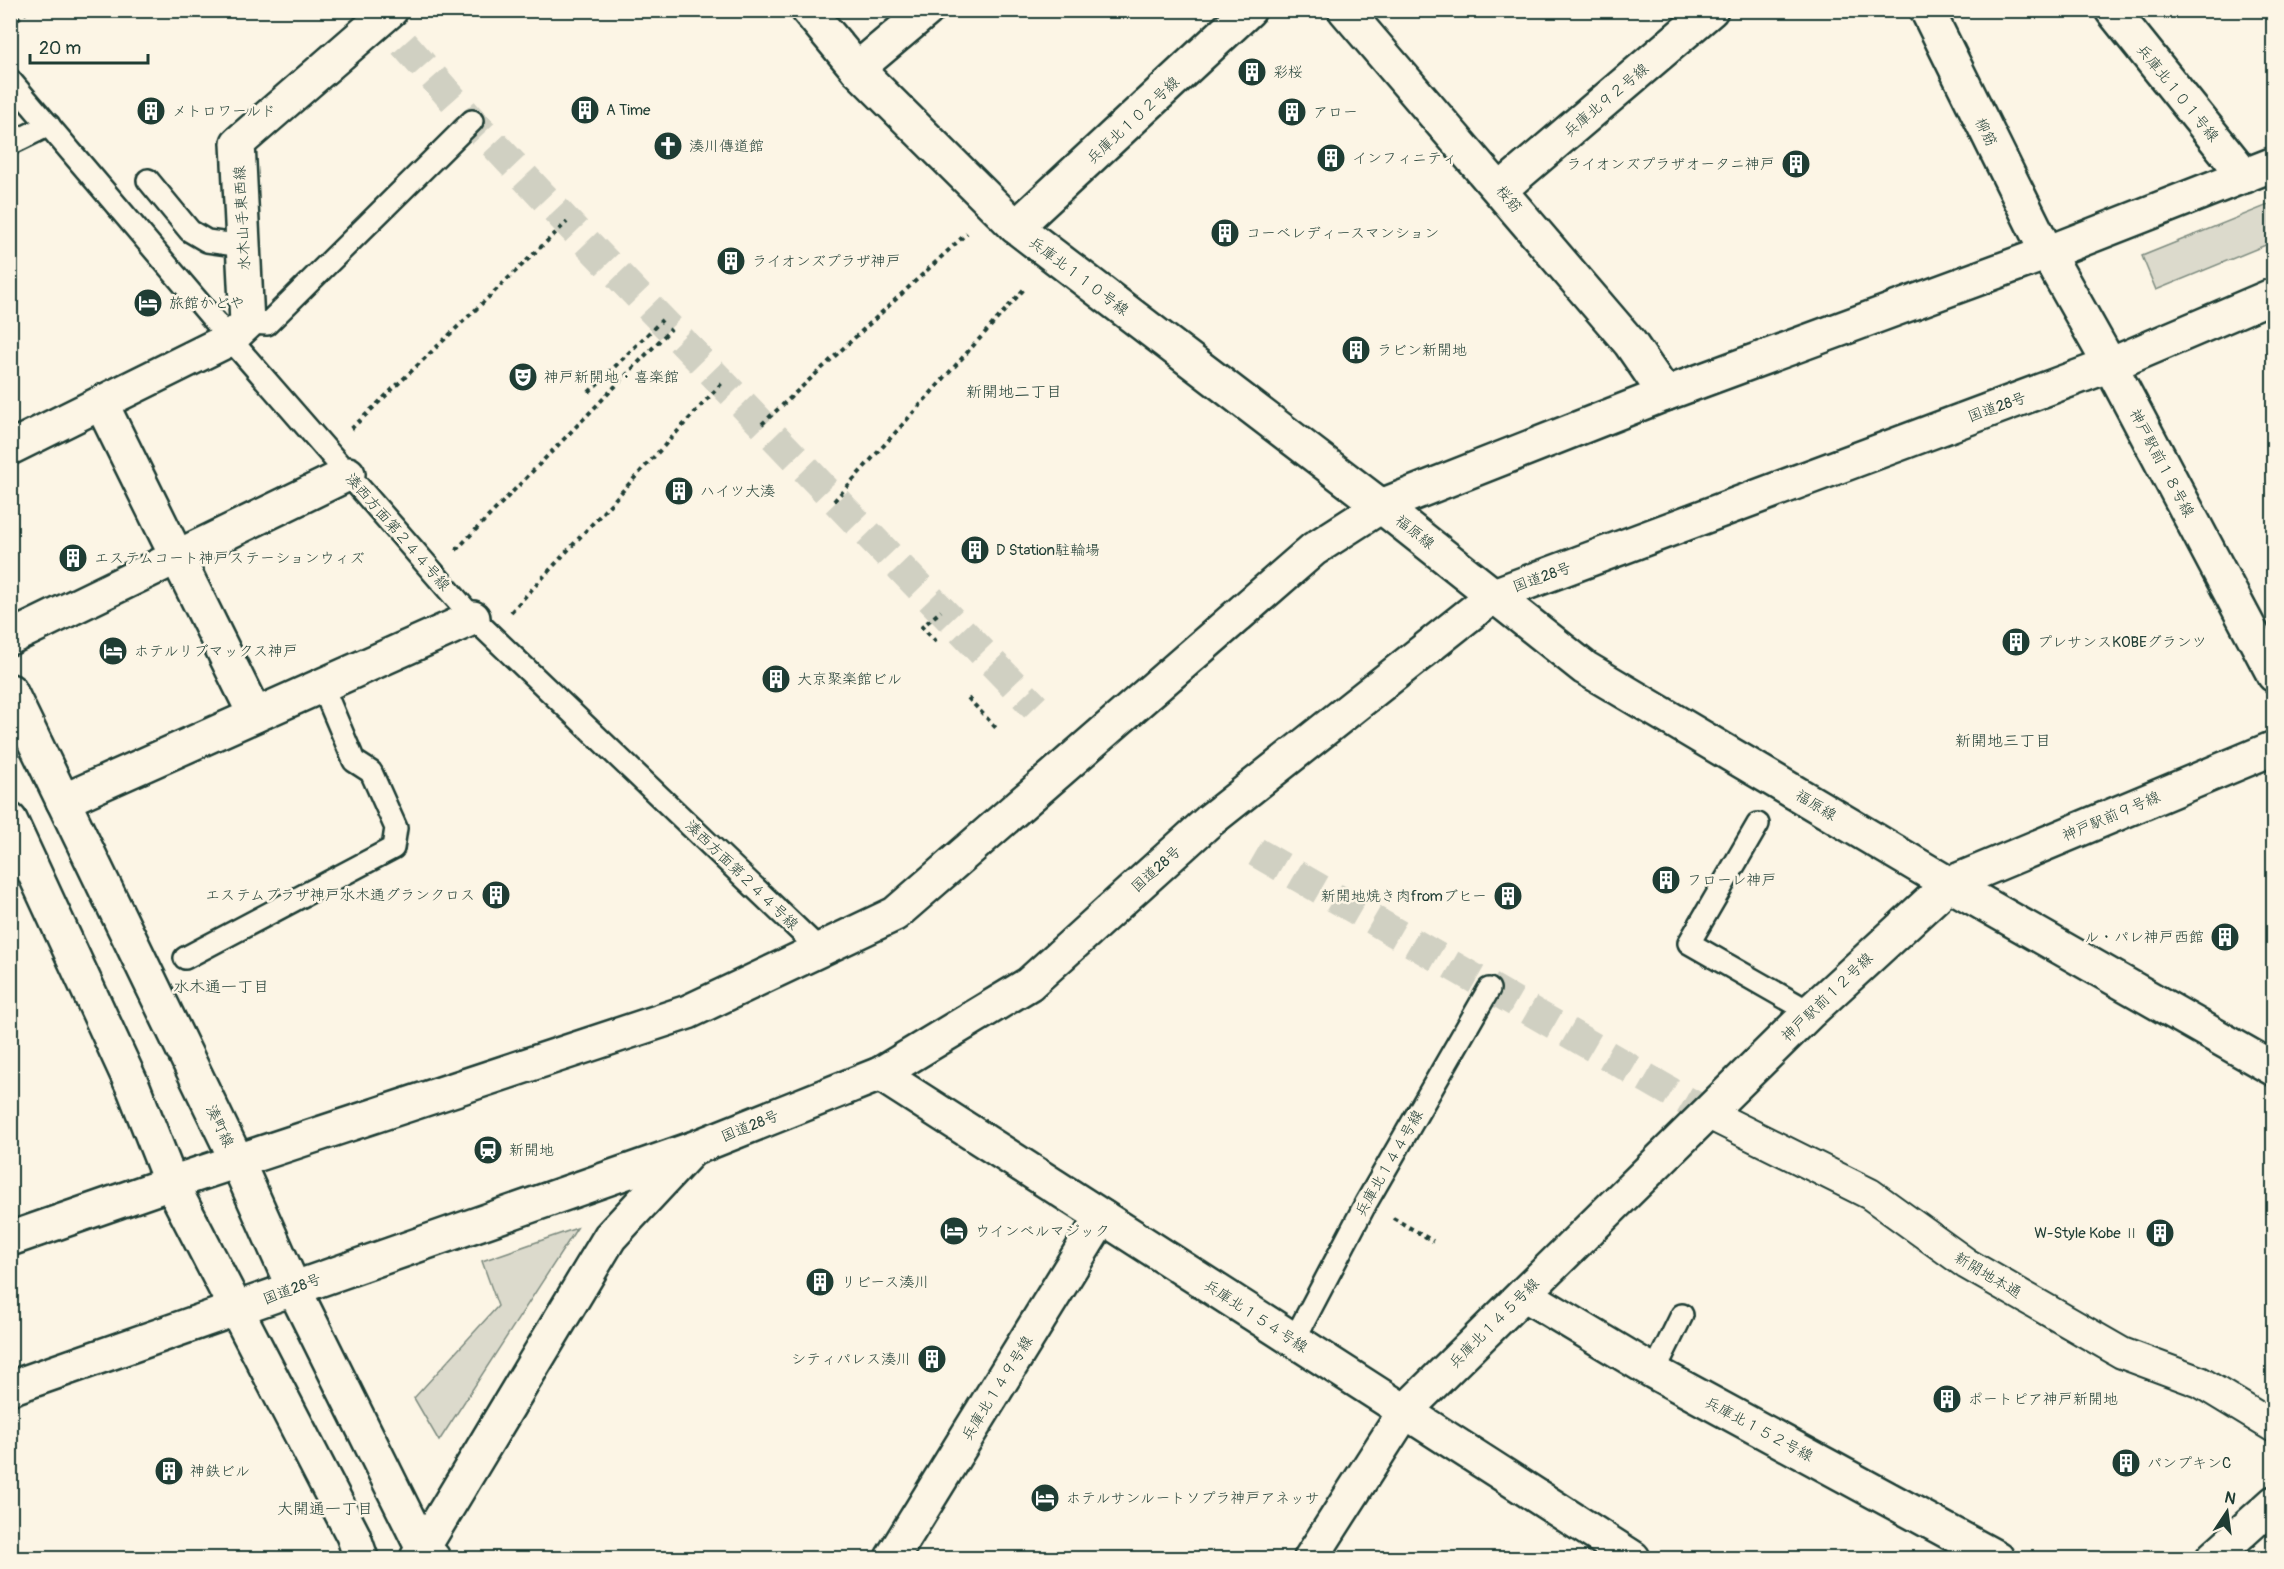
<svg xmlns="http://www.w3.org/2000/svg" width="2284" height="1569" viewBox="0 0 2284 1569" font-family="Pangolin,'Klee One',sans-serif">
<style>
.green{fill:#dcdacc;stroke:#7e8c80;stroke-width:1.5}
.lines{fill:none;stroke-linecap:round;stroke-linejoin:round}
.pedestrian-tunnel{stroke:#d0d0c2;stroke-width:30;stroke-dasharray:30 15;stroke-linecap:butt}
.service-casing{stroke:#1f3d34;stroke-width:26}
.pedestrian-casing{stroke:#1f3d34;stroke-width:34}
.minor-casing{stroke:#1f3d34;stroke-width:38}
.tertiary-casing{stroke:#1f3d34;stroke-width:38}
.trunk-casing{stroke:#1f3d34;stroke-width:38}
.path{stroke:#1f3d34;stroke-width:4;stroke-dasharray:4.5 4.5;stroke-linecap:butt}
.service{stroke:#fcf5e5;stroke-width:21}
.pedestrian{stroke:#fcf5e5;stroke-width:30}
.minor{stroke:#fcf5e5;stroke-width:33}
.tertiary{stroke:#fcf5e5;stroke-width:33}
.trunk{stroke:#fcf5e5;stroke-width:33}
.labels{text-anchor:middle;stroke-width:5;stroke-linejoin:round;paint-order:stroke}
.poi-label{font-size:15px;fill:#1f3d34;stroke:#fcf5e5;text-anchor:start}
.street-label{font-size:15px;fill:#1f3d34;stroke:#fcf5e5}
.neighbourhood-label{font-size:16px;fill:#1f3d34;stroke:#fcf5e5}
</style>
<rect width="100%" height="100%" fill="#fcf5e5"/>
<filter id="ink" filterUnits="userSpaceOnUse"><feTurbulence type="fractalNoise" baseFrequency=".0167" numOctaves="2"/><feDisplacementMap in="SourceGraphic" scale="12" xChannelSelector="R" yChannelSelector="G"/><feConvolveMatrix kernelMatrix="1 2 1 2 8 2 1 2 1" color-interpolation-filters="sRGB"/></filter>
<g filter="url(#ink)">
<g class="green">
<path d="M2273,203v39l-117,48 -14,-34z"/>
<path d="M577,1228l-138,213 -25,-43 84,-92 -16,-45z"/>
</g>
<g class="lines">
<g class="pedestrian-tunnel">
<path d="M374,10l98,111 95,101 468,485"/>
<path d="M1256,852l451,261"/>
</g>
<g class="service-casing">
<g id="service">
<path d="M10,80l220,259 243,279 348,333"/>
<path d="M10,144l39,-19"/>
<path d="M148,180l42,51 17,10 36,5"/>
<path d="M247,323l20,1 205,-203"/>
<path d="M1758,824l-69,119 121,69"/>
<path d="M185,958l208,-110 3,-20 -25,-56 -17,-11 -32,-76"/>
<path d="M1294,1340l72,-137 123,-214"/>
<path d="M1654,1372l28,-57"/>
</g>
</g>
<g class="pedestrian-casing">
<path id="pedestrian" d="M1707,1113l163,81 97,70 155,89 78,29 74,45"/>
</g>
<g class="minor-casing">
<g id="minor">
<path d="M808,10l49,59 159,158 365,279"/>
<path d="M1345,10l285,333 35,51"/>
<path d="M2112,10l133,166"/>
<path d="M857,69l70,-59"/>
<path d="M1501,189l210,-179"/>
<path d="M1016,227l233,-217"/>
<path d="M2047,253l63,112 164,310"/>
<path d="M101,403l154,312"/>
<path d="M10,448l220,-109 17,-16 -9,-180 153,-133"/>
<path d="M10,638l338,-164"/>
<path d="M63,801l410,-183"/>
<path d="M880,1074l753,484"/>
<path d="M1524,1294l130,78 343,186"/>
<path d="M892,1558l210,-341"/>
<path d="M1311,1558l94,-147 405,-399 139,-128 325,-136"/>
</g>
</g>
<g class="tertiary-casing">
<g id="tertiary">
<path d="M1927,10l120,243"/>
<path d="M1381,506l204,162 364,216 325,185"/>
<path d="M10,691l227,470 56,126 129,260 11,11"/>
<path d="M10,820l124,269 37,94 182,352 8,23"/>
<path d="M417,1558l193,-321 82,-88"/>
<path d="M2213,1558l61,-55"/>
</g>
</g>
<g class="trunk-casing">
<g id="trunk">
<path d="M10,1239l161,-56 517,-171 207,-98 419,-365 67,-43 284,-112 382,-141 227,-89"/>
<path d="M10,1388l682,-239 188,-75 149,-90 180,-163 285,-226 616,-230 164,-70"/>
</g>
</g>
<g class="path">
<path d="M10,25l19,-15"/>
<path d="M589,392l73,-72"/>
<path d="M762,424l205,-191"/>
<path d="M351,429l216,-207"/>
<path d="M834,501l191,-213"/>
<path d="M456,550l215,-221"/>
<path d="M511,612l211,-229"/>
<path d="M936,642l-14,-15 19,-16"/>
<path d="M968,698l29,31"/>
<path d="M1393,1218l40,23"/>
</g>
<use href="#service" class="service"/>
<use href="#pedestrian" class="pedestrian"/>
<use href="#minor" class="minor"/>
<use href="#tertiary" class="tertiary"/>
<use href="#trunk" class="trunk"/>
</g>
</g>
<defs>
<g id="building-disc" transform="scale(1.5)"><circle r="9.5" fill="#1f3d34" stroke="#fcf5e5"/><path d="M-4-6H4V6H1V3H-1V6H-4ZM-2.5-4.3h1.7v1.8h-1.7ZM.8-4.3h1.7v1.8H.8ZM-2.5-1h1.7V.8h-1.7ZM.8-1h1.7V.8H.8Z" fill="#fff"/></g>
<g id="church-disc" transform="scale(1.5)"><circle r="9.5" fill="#1f3d34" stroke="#fcf5e5"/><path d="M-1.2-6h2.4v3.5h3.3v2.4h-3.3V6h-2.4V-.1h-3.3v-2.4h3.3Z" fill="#fff"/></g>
<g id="hotel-disc" transform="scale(1.5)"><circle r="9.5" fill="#1f3d34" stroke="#fcf5e5"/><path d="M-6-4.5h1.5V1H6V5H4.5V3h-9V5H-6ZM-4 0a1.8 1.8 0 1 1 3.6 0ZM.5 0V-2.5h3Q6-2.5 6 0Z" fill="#fff"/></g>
<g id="theatre-disc" transform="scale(1.5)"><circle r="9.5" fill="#1f3d34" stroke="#fcf5e5"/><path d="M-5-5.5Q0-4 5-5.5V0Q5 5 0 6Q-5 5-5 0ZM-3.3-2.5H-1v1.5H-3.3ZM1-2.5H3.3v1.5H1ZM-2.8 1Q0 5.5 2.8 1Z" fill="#fff"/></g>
<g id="station-disc" transform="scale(1.5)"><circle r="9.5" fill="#1f3d34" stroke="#fcf5e5"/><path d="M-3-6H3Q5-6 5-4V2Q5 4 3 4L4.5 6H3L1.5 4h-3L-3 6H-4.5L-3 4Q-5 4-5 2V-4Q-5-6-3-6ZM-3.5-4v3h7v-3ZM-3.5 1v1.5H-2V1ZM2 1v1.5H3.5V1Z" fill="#fff"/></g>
</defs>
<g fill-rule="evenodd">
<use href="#building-disc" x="1252" y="72"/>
<use href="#building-disc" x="585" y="110"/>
<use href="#building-disc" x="151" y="111"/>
<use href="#building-disc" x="1292" y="112"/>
<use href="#church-disc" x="668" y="146"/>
<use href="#building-disc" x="1331" y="158"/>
<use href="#building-disc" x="1796" y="164"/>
<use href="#building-disc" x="1225" y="233"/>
<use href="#building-disc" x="731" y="261"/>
<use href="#hotel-disc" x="148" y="303"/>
<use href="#building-disc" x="1356" y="350"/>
<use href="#theatre-disc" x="523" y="377"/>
<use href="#building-disc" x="679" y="491"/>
<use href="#building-disc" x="975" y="550"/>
<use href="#building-disc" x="73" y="558"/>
<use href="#building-disc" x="2016" y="642"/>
<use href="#hotel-disc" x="113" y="651"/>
<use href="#building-disc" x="776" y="679"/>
<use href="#building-disc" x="1666" y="880"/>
<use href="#building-disc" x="496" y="895"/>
<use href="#building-disc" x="1508" y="896"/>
<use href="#building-disc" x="2225" y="937"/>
<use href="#station-disc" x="488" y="1150"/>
<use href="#hotel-disc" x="954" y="1231"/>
<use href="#building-disc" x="2160" y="1233"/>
<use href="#building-disc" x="820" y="1282"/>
<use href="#building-disc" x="932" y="1359"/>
<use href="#building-disc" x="1947" y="1399"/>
<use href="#building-disc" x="2126" y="1463"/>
<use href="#building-disc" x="169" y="1471"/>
<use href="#hotel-disc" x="1045" y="1498"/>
</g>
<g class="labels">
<g class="poi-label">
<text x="1273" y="77">彩桜</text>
<text x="606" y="115">A Time</text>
<text x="172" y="116">メトロワールド</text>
<text x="1313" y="117">アロー</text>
<text x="689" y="151">湊川傳道館</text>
<text x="1352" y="163">インフィニティ</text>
<text x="1775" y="169" text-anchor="end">ライオンズプラザオータニ神戸</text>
<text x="1246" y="238">コーベレディースマンション</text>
<text x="752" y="266">ライオンズプラザ神戸</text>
<text x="169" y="308">旅館かどや</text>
<text x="1377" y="355">ラビン新開地</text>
<text x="544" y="382">神戸新開地・喜楽館</text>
<text x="700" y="496">ハイツ大湊</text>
<text x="996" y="555">D Station駐輪場</text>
<text x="94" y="563">エステムコート神戸ステーションウィズ</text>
<text x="2037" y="647">プレサンスKOBEグランツ</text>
<text x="134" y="656">ホテルリブマックス神戸</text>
<text x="797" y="684">大京聚楽館ビル</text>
<text x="1687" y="885">フローレ神戸</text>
<text x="475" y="900" text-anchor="end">エステムプラザ神戸水木通グランクロス</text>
<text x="1487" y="901" text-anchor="end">新開地焼き肉fromブヒー</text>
<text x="2204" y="942" text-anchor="end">ル・パレ神戸西館</text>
<text x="509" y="1155">新開地</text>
<text x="975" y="1236">ウインベルマジック</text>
<text x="2139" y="1238" text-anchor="end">W-Style Kobe Ⅱ</text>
<text x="841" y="1287">リビース湊川</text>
<text x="911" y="1364" text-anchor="end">シティパレス湊川</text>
<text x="1968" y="1404">ポートピア神戸新開地</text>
<text x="2147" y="1468">パンプキンC</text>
<text x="190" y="1476">神鉄ビル</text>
<text x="1066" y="1503">ホテルサンルートソプラ神戸アネッサ</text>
</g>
<g class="street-label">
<text transform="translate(2178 93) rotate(51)" y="5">兵庫北１０１号線</text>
<text transform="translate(1606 100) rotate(-40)" y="5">兵庫北９２号線</text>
<text transform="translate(1133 120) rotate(-43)" y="5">兵庫北１０２号線</text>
<text transform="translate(1986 132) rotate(64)" y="5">柳筋</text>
<text transform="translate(1509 199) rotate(50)" y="5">桜筋</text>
<text transform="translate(242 218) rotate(-93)" y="5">水木山手東西線</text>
<text transform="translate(1079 276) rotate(37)" y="5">兵庫北１１０号線</text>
<text transform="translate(1997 407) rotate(-20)" y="5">国道28号</text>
<text transform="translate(2162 463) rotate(62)" y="5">神戸駅前１８号線</text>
<text transform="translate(398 532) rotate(49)" y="5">湊西方面第２４４号線</text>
<text transform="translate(1415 532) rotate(38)" y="5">福原線</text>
<text transform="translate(1542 577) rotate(-20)" y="5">国道28号</text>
<text transform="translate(1816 805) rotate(31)" y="5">福原線</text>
<text transform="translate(2111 816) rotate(-23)" y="5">神戸駅前９号線</text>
<text transform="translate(1156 869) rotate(-42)" y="5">国道28号</text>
<text transform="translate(742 875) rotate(44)" y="5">湊西方面第２４４号線</text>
<text transform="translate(1827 997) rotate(-44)" y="5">神戸駅前１２号線</text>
<text transform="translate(220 1126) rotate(64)" y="5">湊町線</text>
<text transform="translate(750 1126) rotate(-22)" y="5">国道28号</text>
<text transform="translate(1389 1163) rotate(-60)" y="5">兵庫北１４４号線</text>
<text transform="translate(1988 1275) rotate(31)" y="5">新開地本通</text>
<text transform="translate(292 1289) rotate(-21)" y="5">国道28号</text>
<text transform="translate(1256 1316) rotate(33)" y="5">兵庫北１５４号線</text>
<text transform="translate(1494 1323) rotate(-45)" y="5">兵庫北１４５号線</text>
<text transform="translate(997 1388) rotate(-58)" y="5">兵庫北１４９号線</text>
<text transform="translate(1759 1429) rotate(28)" y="5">兵庫北１５２号線</text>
</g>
<g class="neighbourhood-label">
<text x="1014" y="397">新開地二丁目</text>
<text x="2003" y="746">新開地三丁目</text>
<text x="221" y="992">水木通一丁目</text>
<text x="325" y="1514">大開通一丁目</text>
</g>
</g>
<rect width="2284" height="1569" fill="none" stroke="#fcf5e5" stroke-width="36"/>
<rect x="18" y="18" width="2248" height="1533" fill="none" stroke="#1f3d34" stroke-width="2" filter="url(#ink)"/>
<g transform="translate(2227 1512) rotate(13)" stroke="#fcf5e5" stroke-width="4.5" paint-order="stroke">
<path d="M0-4.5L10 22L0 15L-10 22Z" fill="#1f3d34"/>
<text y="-9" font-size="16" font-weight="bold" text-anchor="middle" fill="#1f3d34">N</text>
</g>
<path d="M30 54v9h118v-9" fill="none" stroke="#1f3d34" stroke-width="3"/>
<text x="39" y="54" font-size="18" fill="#1f3d34" stroke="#fcf5e5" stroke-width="4.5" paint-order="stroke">20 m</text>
</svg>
